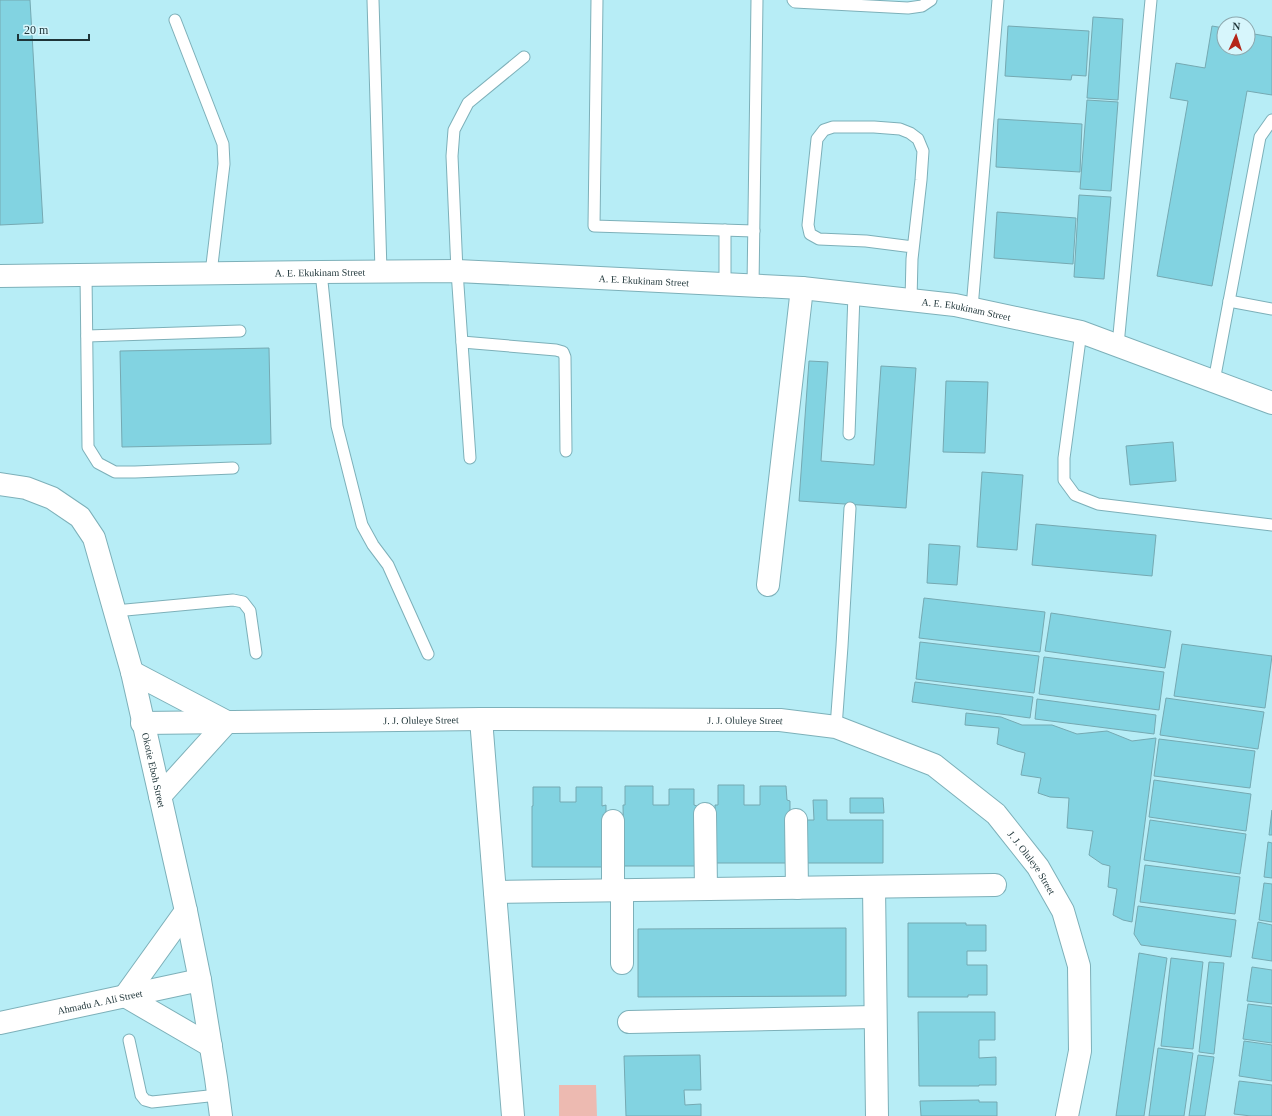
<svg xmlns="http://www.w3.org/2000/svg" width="1272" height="1116" viewBox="0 0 1272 1116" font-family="'Times New Roman',serif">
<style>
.green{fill:#edbab1}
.building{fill:#82d3e1;stroke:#75a9b2}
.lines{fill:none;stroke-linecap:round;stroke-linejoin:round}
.service-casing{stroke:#7db0b9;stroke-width:13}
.minor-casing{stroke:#7db0b9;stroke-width:24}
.service{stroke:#fff;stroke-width:11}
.minor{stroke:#fff;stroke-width:22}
.labels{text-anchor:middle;stroke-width:3.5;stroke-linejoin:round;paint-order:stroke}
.street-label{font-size:10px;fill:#1e3438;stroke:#d7f6fc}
</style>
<rect width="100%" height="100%" fill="#b7edf6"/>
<path class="green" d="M559,1085h37l1,31h-38z"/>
<g class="building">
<path d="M0,0h30l13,223 -43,2z"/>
<path d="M1093,17l30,2 -5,81 -31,-2z"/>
<path d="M1008,26l81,5 -3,45 -14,-1 -1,5 -66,-4z"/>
<path d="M1212,26l12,2v20h24v-15l24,4v58l-25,-4 -35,195 -55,-10 31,-175 -18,-3 6,-35 29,5z"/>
<path d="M1087,100l31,2 -7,89 -31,-2z"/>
<path d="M998,119l84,5 -2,48 -84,-5z"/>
<path d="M1079,195l32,2 -7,82 -30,-2z"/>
<path d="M997,212l79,6 -3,46 -79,-6z"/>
<path d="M269,348l2,96 -149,3 -2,-96z"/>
<path d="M809,361l19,1 -7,99 53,4 7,-99 35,2 -10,140 -107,-7z"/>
<path d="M946,381l42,1 -3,71 -42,-1z"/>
<path d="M1173,442l3,39 -46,4 -4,-39z"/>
<path d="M982,472l41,3 -6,75 -40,-3z"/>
<path d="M1036,524l120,11 -4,41 -120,-11z"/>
<path d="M929,544l31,2 -3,39 -30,-2z"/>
<path d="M924,598l121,14 -5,40 -121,-14z"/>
<path d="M1051,613l120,18 -6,37 -120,-17z"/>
<path d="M920,642l119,14 -5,37 -118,-14z"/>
<path d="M1182,644l90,12 -7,52 -91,-12z"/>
<path d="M1044,657l120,15 -5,38 -120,-16z"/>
<path d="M915,682l118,15 -3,21 -118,-16z"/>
<path d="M1166,698l98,14 -6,37 -98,-14z"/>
<path d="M1037,699l119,16 -2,19 -119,-15z"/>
<path d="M966,713l35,4 21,8h30l25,9 30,-3 25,10 24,-3 -24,184 -9,-2 -10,-5 4,-26 -9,-2 2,-21 -8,-2 -13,-9 4,-24 -26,-3 2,-30 -19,-1 -12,-4 3,-15 -20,-3 4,-22 -8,-2 -20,-7 2,-16 -34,-3z"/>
<path d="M1159,739l96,12 -5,37 -96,-12z"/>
<path d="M1154,780l97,14 -5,37 -97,-14z"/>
<path d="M718,785h26v20h16v-19h26l1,14 3,1v62h-74l-1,-58h3z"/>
<path d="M625,786h28v19h16v-16h25v16l3,1v60h-73l-1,-61h2z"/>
<path d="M533,787h27v15h16v-15h26v19l4,-1v62h-74v-61h1z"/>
<path d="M850,798h33l1,15h-34z"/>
<path d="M813,800h14v20h56v43h-77v-43h8z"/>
<path d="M1272,810v25h-3z"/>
<path d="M1150,820l96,14 -6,40 -96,-14z"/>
<path d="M1268,842l4,1v35l-8,-1z"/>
<path d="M1145,865l95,12 -5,37 -95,-12z"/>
<path d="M1264,883l8,1v38l-13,-2z"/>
<path d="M1138,906l98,14 -5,37 -90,-12 -7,-11z"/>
<path d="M1258,922l14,3v36l-20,-3z"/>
<path d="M908,923h58v2h20v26h-19v14h20v30h-19v2h-60z"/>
<path d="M846,928v68l-208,1v-68z"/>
<path d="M1139,953l28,5 -23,158h-28z"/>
<path d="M1171,958l32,4 -10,87 -32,-3z"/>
<path d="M1209,962l15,1 -10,91 -15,-2z"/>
<path d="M1252,967l20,3v34l-25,-3z"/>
<path d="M1248,1004l24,3v36l-29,-4z"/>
<path d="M918,1012h77v28h-16v18l17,-1v28h-17v1h-60z"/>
<path d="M1244,1041l28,4v36l-33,-5z"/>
<path d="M1158,1048l35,5 -9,63h-35z"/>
<path d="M700,1055l1,35h-17l1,15 16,-1v12h-75l-2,-60z"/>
<path d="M1198,1055l16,2 -9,59h-16z"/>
<path d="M1239,1081l33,4v31h-21l-17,-2z"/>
<path d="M979,1100v2h18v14h-76l-1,-15z"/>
</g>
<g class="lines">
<g class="service-casing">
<g id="service">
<path d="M373,0l8,271"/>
<path d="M597,0l-3,226 160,5"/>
<path d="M793,0l2,2 113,6 14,-2 9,-6"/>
<path d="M175,20l48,124 1,20 -13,109"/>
<path d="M321,272l16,154 25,99 11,20 15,20 40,89"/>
<path d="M86,275l2,172 10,16 17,9h20l98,-4"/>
<path d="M725,284v-54"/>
<path d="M753,286l4,-286"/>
<path d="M911,300l1,-41 9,-79 2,-29 -5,-12 -8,-6 -10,-4 -26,-2h-41l-9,3 -7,9 -9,86 2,9 9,5 47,2 47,6"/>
<path d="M1229,301l43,8"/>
<path d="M972,308l26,-308"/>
<path d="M1081,332l-17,126v22l11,15 23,9 174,21"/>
<path d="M87,336l153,-5"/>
<path d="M462,342l94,8 7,2 2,5 1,94"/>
<path d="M1118,345l33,-345"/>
<path d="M1214,381l46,-244 12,-17"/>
<path d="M849,434l5,-140"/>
<path d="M470,458l-13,-187 -5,-115 2,-26 14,-27 56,-46"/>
<path d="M115,611l118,-11 10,2 7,9 6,42"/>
<path d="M836,727l6,-81 8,-138"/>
<path d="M129,1040l12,55 4,5 7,2 66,-7"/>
</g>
</g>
<g class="minor-casing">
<g id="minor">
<path id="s1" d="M0,276l321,-4 136,-1 345,17 153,17 126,27 191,71"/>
<path id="s2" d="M0,484l26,4 26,10 28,19 14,21 38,134 54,239 14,69 16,98 5,38"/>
<path d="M768,585l34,-297"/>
<path d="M132,672l95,50 -67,74"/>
<path d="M481,719l32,397"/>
<path id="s3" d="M142,723l339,-4 299,1 56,7 98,38 62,49 42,53 25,44 16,55 1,85 -13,65"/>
<path d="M705,814l1,75"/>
<path d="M796,820l1,68"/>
<path d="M613,821v69"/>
<path d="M874,887l3,229"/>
<path d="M622,890v73"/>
<path d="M495,892l500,-7"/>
<path d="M186,911l-61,85 86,50"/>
<path d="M629,1022l246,-5"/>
<path id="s4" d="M0,1023l200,-43"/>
</g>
</g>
<use href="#service" class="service"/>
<use href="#minor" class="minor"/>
</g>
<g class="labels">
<g class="street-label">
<text dy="4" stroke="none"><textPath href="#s1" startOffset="320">A. E. Ekukinam Street</textPath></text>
<text dy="4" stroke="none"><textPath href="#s1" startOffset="644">A. E. Ekukinam Street</textPath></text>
<text dy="4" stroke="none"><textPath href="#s1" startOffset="968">A. E. Ekukinam Street</textPath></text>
<text dy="4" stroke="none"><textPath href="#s3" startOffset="279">J. J. Oluleye Street</textPath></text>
<text dy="4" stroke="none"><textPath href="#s3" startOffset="603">J. J. Oluleye Street</textPath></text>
<text dy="4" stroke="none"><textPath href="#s2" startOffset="353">Okotie Eboh Street</textPath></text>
<text dy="4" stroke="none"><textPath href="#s3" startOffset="939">J. J. Oluleye Street</textPath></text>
<text dy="4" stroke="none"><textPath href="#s4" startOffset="102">Ahmadu A. Ali Street</textPath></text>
</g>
</g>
<g transform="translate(1236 36) rotate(3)"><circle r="19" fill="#d7f6fc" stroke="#8da8ae"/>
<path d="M0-3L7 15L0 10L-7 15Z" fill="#b42619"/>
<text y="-6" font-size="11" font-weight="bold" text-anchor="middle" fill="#1e3438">N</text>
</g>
<path d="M18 34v6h71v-6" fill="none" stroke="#1e3438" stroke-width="2"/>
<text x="24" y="34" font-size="12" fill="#1e3438" stroke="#d7f6fc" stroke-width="3" paint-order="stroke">20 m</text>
</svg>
